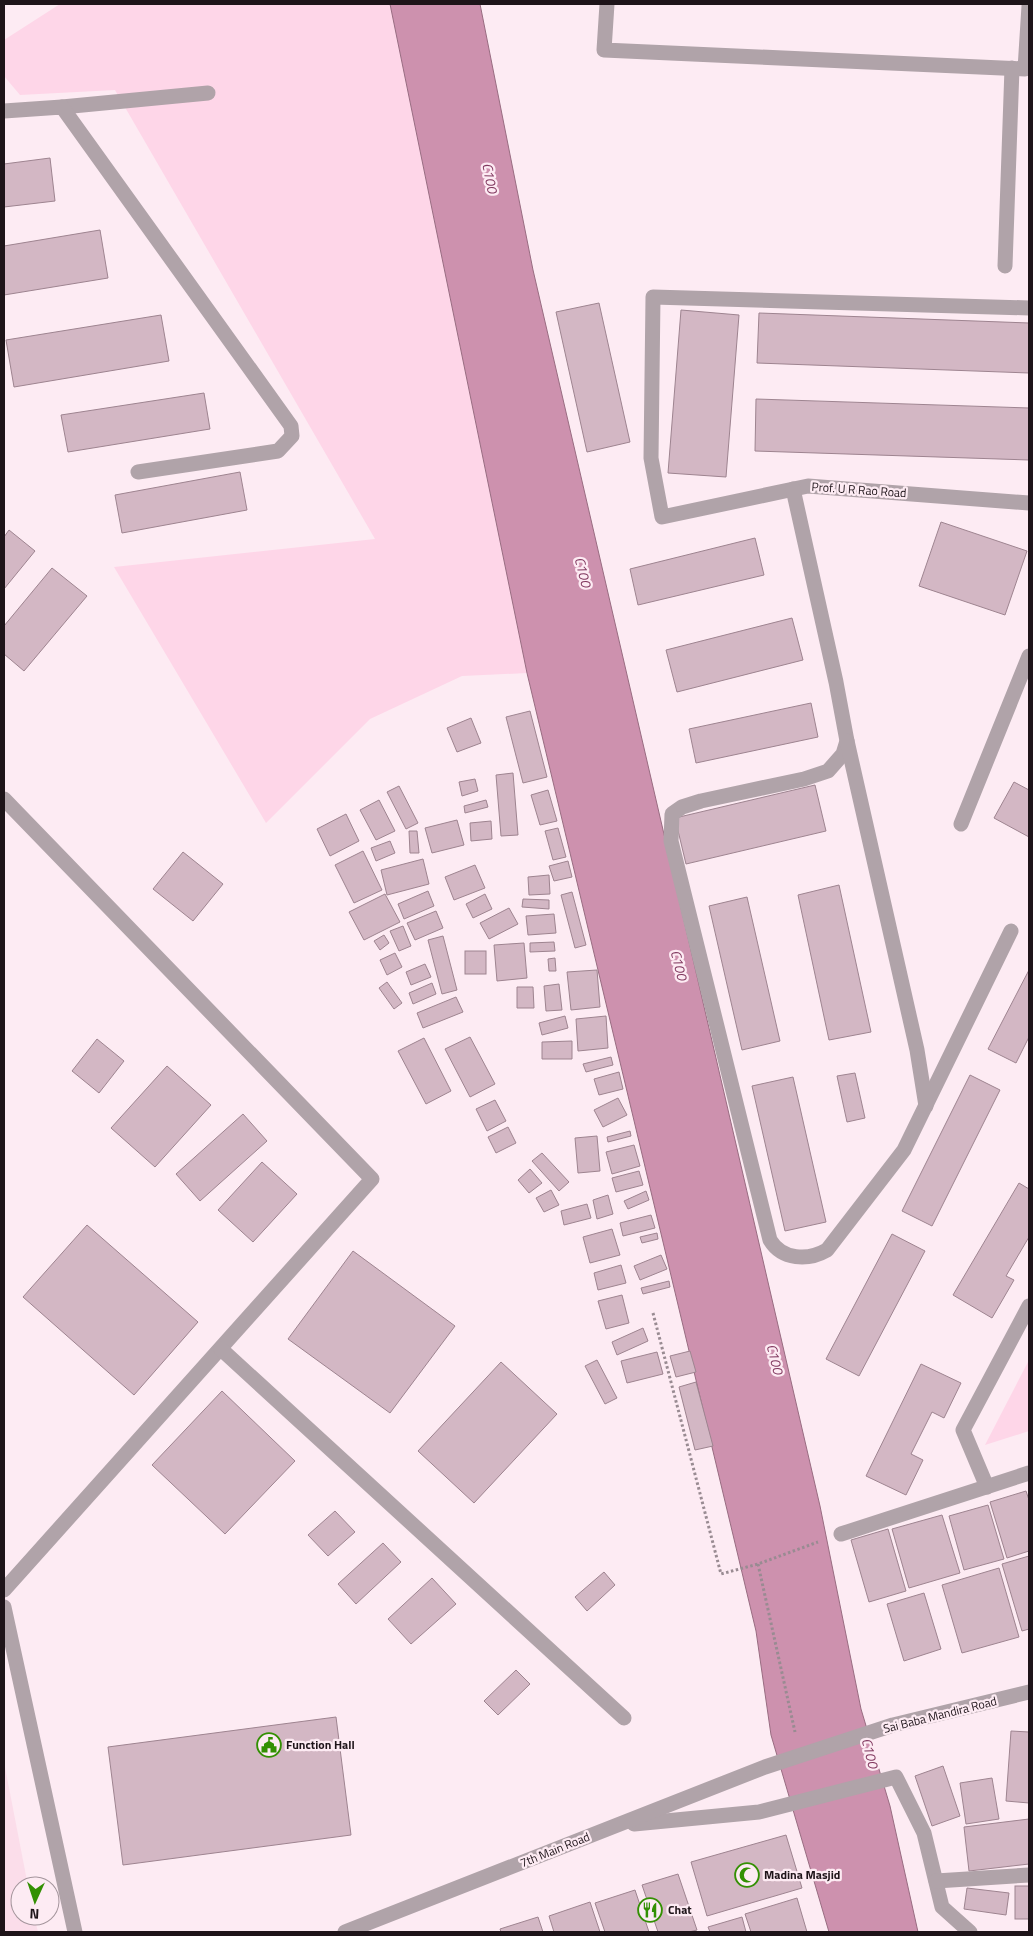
<svg xmlns="http://www.w3.org/2000/svg" width="1033" height="1936" viewBox="0 0 1033 1936" font-family="'Titillium Web',sans-serif">
<style>
.built{fill:#fbddea}
.green{fill:#fed6e8}
.water{fill:#cd91ae;stroke:#986c81}
.building{fill:#d3b7c4;stroke:#9e8490}
.lines{fill:none;stroke-linecap:round;stroke-linejoin:round}
.path{stroke:#998b92;stroke-width:3;stroke-dasharray:2.5 2.5;stroke-linecap:butt}
.minor{stroke:#b0a3a9;stroke-width:15}
.labels{text-anchor:middle;stroke-width:4.5;stroke-linejoin:round;paint-order:stroke}
.street-label{font-size:12px;fill:#1e1419;stroke:#fdebf3}
.poi-label{font-size:12px;font-weight:bold;fill:#1e1419;stroke:#fdebf3;text-anchor:start}
.water-label{font-size:14px;font-style:italic;fill:#81385f;stroke:#fdebf3}
</style>
<rect width="100%" height="100%" fill="#fdebf3"/>
<path class="built" d="M4,1762l24,124h-8v30h14l4,16h-34z"/>
<g class="green">
<path d="M60,4h330l137,669 -65,3 -92,43 -104,104 -152,-256 261,-28 -260,-449 -95,5 -16,-19v-36z"/>
<path d="M1029,1360v71l-44,14z"/>
</g>
<path class="water" d="M390,4h90l53,266 287,1236 41,203 29,97 28,126h-89l-58,-197 -15,-104 -229,-958z"/>
<g class="building">
<path d="M50,158l5,43 -51,6v-43z"/>
<path d="M100,230l8,48 -104,17v-49z"/>
<path d="M599,303l31,139 -43,10 -31,-140z"/>
<path d="M681,310l58,5 -13,162 -58,-4z"/>
<path d="M759,313l270,10v50l-272,-10z"/>
<path d="M161,315l8,46 -155,26 -8,-47z"/>
<path d="M204,393l6,36 -142,23 -7,-37z"/>
<path d="M756,399l273,9v52l-274,-9z"/>
<path d="M240,472l7,38 -125,23 -7,-38z"/>
<path d="M941,522l86,29 -22,64 -86,-29z"/>
<path d="M9,530l26,21 -31,38v-52z"/>
<path d="M755,538l9,37 -126,30 -8,-36z"/>
<path d="M52,568l35,28 -63,75 -20,-17v-28z"/>
<path d="M792,618l11,42 -126,32 -11,-42z"/>
<path d="M811,703l7,34 -122,26 -7,-34z"/>
<path d="M530,711l17,66 -24,6 -17,-66z"/>
<path d="M471,718l10,25 -24,9 -10,-24z"/>
<path d="M513,773l5,62 -17,1 -5,-61z"/>
<path d="M475,779l3,12 -16,5 -3,-14z"/>
<path d="M1014,782l15,8v47l-35,-19z"/>
<path d="M815,785l11,46 -140,33 -11,-46z"/>
<path d="M399,786l19,37 -12,6 -19,-37z"/>
<path d="M548,790l9,31 -17,4 -9,-30z"/>
<path d="M379,800l16,31 -19,9 -16,-30z"/>
<path d="M486,800l2,7 -23,6 -1,-7z"/>
<path d="M346,814l13,27 -29,15 -13,-27z"/>
<path d="M457,820l7,25 -32,8 -7,-25z"/>
<path d="M491,821l1,18 -21,2 -1,-18z"/>
<path d="M558,828l8,29 -13,3 -8,-29z"/>
<path d="M409,831h8l2,22h-9z"/>
<path d="M390,841l5,12 -19,8 -5,-13z"/>
<path d="M363,851l19,39 -28,13 -19,-38z"/>
<path d="M183,852l40,32 -30,37 -40,-32z"/>
<path d="M423,859l6,25 -42,11 -6,-25z"/>
<path d="M568,861l4,16 -18,4 -5,-15z"/>
<path d="M475,865l10,23 -31,12 -9,-23z"/>
<path d="M549,875l1,19 -21,1 -1,-18z"/>
<path d="M839,885l32,147 -42,8 -31,-145z"/>
<path d="M428,891l6,15 -30,13 -6,-15z"/>
<path d="M572,892l14,53 -11,3 -14,-53z"/>
<path d="M385,894l15,28 -36,18 -15,-28z"/>
<path d="M485,894l7,15 -19,9 -7,-14z"/>
<path d="M747,897l33,144 -38,9 -33,-144z"/>
<path d="M523,899l26,1v9l-27,-2z"/>
<path d="M509,908l9,16 -29,15 -9,-16z"/>
<path d="M436,911l7,17 -28,12 -8,-17z"/>
<path d="M554,914l2,19 -28,2 -2,-19z"/>
<path d="M403,926l8,20 -12,5 -9,-20z"/>
<path d="M384,935l5,8 -9,7 -6,-9z"/>
<path d="M443,936l14,54 -15,4 -14,-54z"/>
<path d="M554,942l1,9 -25,1v-9z"/>
<path d="M524,943l3,35 -30,3 -3,-36z"/>
<rect x="465" y="951" width="21" height="23"/>
<path d="M395,953l7,14 -15,8 -7,-15z"/>
<path d="M555,958l1,13h-7l-1,-12z"/>
<path d="M425,964l6,13 -20,8 -5,-13z"/>
<path d="M597,970l3,37 -29,3 -4,-38z"/>
<path d="M1029,970v67l-13,26 -28,-14z"/>
<path d="M387,982l15,21 -8,6 -15,-21z"/>
<path d="M432,983l4,11 -23,10 -4,-11z"/>
<path d="M559,984l3,26 -16,1 -2,-25z"/>
<path d="M517,987h16l1,21h-17z"/>
<path d="M456,997l7,15 -40,16 -6,-15z"/>
<path d="M565,1016l3,12 -26,7 -3,-12z"/>
<path d="M606,1016l2,32 -30,3 -2,-32z"/>
<path d="M470,1037l25,47 -25,13 -25,-48z"/>
<path d="M424,1038l27,53 -25,13 -28,-53z"/>
<path d="M97,1039l27,22 -25,32 -27,-22z"/>
<path d="M572,1041v18h-30v-17z"/>
<path d="M611,1057l2,8 -27,7 -3,-8z"/>
<path d="M167,1066l44,39 -56,62 -44,-39z"/>
<path d="M619,1072l4,17 -24,6 -5,-16z"/>
<path d="M855,1073l10,45 -18,4 -10,-46z"/>
<path d="M970,1075l30,15 -68,136 -30,-15z"/>
<path d="M793,1077l33,145 -41,9 -33,-145z"/>
<path d="M618,1098l9,17 -24,12 -9,-17z"/>
<path d="M495,1100l11,21 -19,10 -11,-22z"/>
<path d="M243,1114l24,27 -67,60 -24,-27z"/>
<path d="M508,1127l8,16 -20,10 -8,-16z"/>
<path d="M630,1131l1,5 -23,6 -1,-5z"/>
<path d="M597,1136l3,35 -22,2 -3,-35z"/>
<path d="M634,1145l6,21 -28,8 -6,-22z"/>
<path d="M542,1153l27,29 -10,9 -27,-30z"/>
<path d="M262,1162l35,32 -44,48 -35,-32z"/>
<path d="M530,1169l12,14 -13,10 -11,-13z"/>
<path d="M639,1171l4,14 -27,7 -4,-14z"/>
<path d="M1019,1183l10,6v48l-23,39 8,4 -22,38 -39,-23z"/>
<path d="M551,1190l8,15 -15,7 -8,-14z"/>
<path d="M646,1191l3,9 -21,9 -4,-8z"/>
<path d="M608,1195l5,19 -16,5 -4,-19z"/>
<path d="M587,1204l4,14 -27,7 -3,-14z"/>
<path d="M651,1215l4,13 -32,8 -3,-13z"/>
<path d="M87,1225l111,97 -64,73 -111,-98z"/>
<path d="M612,1229l8,26 -30,8 -7,-26z"/>
<path d="M657,1233l1,6 -16,4 -2,-6z"/>
<path d="M892,1234l33,17 -66,125 -33,-17z"/>
<path d="M353,1251l102,75 -65,87 -102,-74z"/>
<path d="M661,1255l6,14 -27,11 -6,-14z"/>
<path d="M621,1265l5,18 -28,7 -4,-17z"/>
<path d="M669,1281l1,6 -27,7 -2,-6z"/>
<path d="M622,1295l7,28 -23,6 -8,-28z"/>
<path d="M643,1328l5,13 -31,14 -5,-13z"/>
<path d="M690,1351l6,21 -20,5 -6,-21z"/>
<path d="M657,1352l6,22 -36,9 -6,-22z"/>
<path d="M597,1360l20,38 -12,6 -20,-38z"/>
<path d="M501,1362l56,52 -83,89 -56,-52z"/>
<path d="M921,1364l40,19 -17,35 -12,-6 -21,42 12,6 -17,35 -40,-19z"/>
<path d="M696,1382l17,64 -18,4 -16,-63z"/>
<path d="M222,1391l73,70 -70,73 -73,-69z"/>
<path d="M1026,1491l3,9v51l-22,7 -17,-56z"/>
<path d="M988,1505l16,54 -40,11 -15,-54z"/>
<path d="M335,1511l20,21 -27,24 -20,-21z"/>
<path d="M942,1515l18,58 -51,15 -17,-59z"/>
<path d="M888,1529l18,62 -37,11 -18,-62z"/>
<path d="M383,1543l18,19 -45,42 -18,-20z"/>
<path d="M1029,1556v73l-7,2 -20,-67z"/>
<path d="M999,1568l20,69 -57,16 -20,-68z"/>
<path d="M604,1572l11,13 -28,26 -12,-14z"/>
<path d="M432,1578l24,26 -45,40 -23,-25z"/>
<path d="M924,1593l17,56 -37,12 -17,-57z"/>
<path d="M516,1670l14,14 -32,31 -14,-14z"/>
<path d="M336,1717l15,118 -228,30 -15,-118z"/>
<path d="M1011,1731l18,1v71l-23,-2z"/>
<path d="M943,1766l17,50 -28,10 -17,-50z"/>
<path d="M992,1778l7,41 -33,5 -6,-41z"/>
<path d="M1029,1819v45l-60,7 -5,-44z"/>
<path d="M786,1835l16,53 -95,28 -16,-54z"/>
<path d="M678,1874l19,56 -8,2h-31l-16,-47z"/>
<rect x="1015" y="1886" width="14" height="33"/>
<path d="M967,1888l42,5 -3,22 -42,-6z"/>
<path d="M635,1890l14,42h-44l-10,-29z"/>
<path d="M797,1898l10,34h-56l-6,-18z"/>
<path d="M590,1902l10,30h-46l-5,-16z"/>
<path d="M538,1917l5,15h-42l-1,-3z"/>
<path d="M742,1917l4,15h-36l-2,-5z"/>
</g>
<g class="lines">
<g class="path">
<path d="M653,1313l68,261 37,-10 60,-22"/>
<path d="M758,1564l37,168"/>
</g>
<g class="minor">
<path d="M607,4l-3,46 421,19 4,-63"/>
<path d="M62,107l146,-14"/>
<path d="M4,111l58,-4 229,319 1,10 -14,15 -140,21"/>
<path d="M1005,266l7,-198"/>
<path d="M1029,308l-376,-11 -2,161 11,59 146,-31 221,17"/>
<path d="M793,489l43,193 11,59 -4,13 -15,17 -24,8 -103,22 -19,6 -10,7 -1,27 99,399c12,20 38,21 57,10l77,-100 107,-219"/>
<path d="M847,741l70,309 9,56"/>
<path d="M4,799l368,380 -368,411"/>
<path d="M961,824l68,-168"/>
<path d="M221,1349l403,369"/>
<path d="M987,1487l-24,-57 66,-124"/>
<path d="M841,1534l188,-61"/>
<path d="M4,1607l71,325"/>
<path d="M634,1824l125,-12 137,-35 28,56 18,74 28,25"/>
<path d="M936,1881l93,-6"/>
<path d="M345,1932l420,-165 128,-42 136,-33"/>
</g>
</g>
<defs>
<g id="civic-ring" transform="scale(1.25)"><circle r="9.5" fill="#fdebf3" stroke="#339003" stroke-width="1.5"/><path d="M-.6-6.5H3V-4.5H.6V-3L4-1V1h2V6H-6V1h2V-1L-.6-3ZM-1.2 2.5V6h2.4V2.5Z" fill="#339003"/></g>
<g id="mosque-ring" transform="scale(1.25)"><circle r="9.5" fill="#fdebf3" stroke="#339003" stroke-width="1.5"/><path d="M3.5-4.9A6 6 0 1 0 3.5 4.9A5 5 0 1 1 3.5-4.9Z" fill="#339003"/></g>
<g id="restaurant-ring" transform="scale(1.25)"><circle r="9.5" fill="#fdebf3" stroke="#339003" stroke-width="1.5"/><path d="M-5-6h1v4h1v-4h1v4h1v-4h1v5L-1.5 .5V6h-2V.5L-5-1ZM5-6V6H3V1.5H1.5Q1.5-4 5-6Z" fill="#339003"/></g>
</defs>
<g fill-rule="evenodd">
<use href="#civic-ring" x="269" y="1745"/>
<use href="#mosque-ring" x="747" y="1875"/>
<use href="#restaurant-ring" x="650" y="1910"/>
</g>
<g class="labels">
<g class="street-label">
<text transform="translate(859 490) rotate(4)" y="4">Prof. U R Rao Road</text>
<text transform="translate(940 1715) rotate(-14)" y="4">Sai Baba Mandira Road</text>
<text transform="translate(555 1850) rotate(-22)" y="4">7th Main Road</text>
</g>
<g class="poi-label">
<text x="286" y="1749">Function Hall</text>
<text x="764" y="1879">Madina Masjid</text>
<text x="668" y="1914">Chat</text>
</g>
<g class="water-label">
<text transform="translate(490 178) rotate(79)" y="5">C100</text>
<text transform="translate(583 572) rotate(76)" y="5">C100</text>
<text transform="translate(679 965) rotate(76)" y="5">C100</text>
<text transform="translate(775 1359) rotate(76)" y="5">C100</text>
<text transform="translate(870 1753) rotate(76)" y="5">C100</text>
</g>
</g>
<rect width="1033" height="1936" fill="none" stroke="#1e1419" stroke-width="10"/>
<g transform="translate(35 1901) rotate(183)"><circle r="24" fill="#fdebf3" stroke="#a4959c"/>
<path d="M0-4L9 19L0 12L-9 19Z" fill="#339003"/>
<text y="-8" font-size="14" font-weight="bold" text-anchor="middle" fill="#1e1419">N</text>
</g>
</svg>
